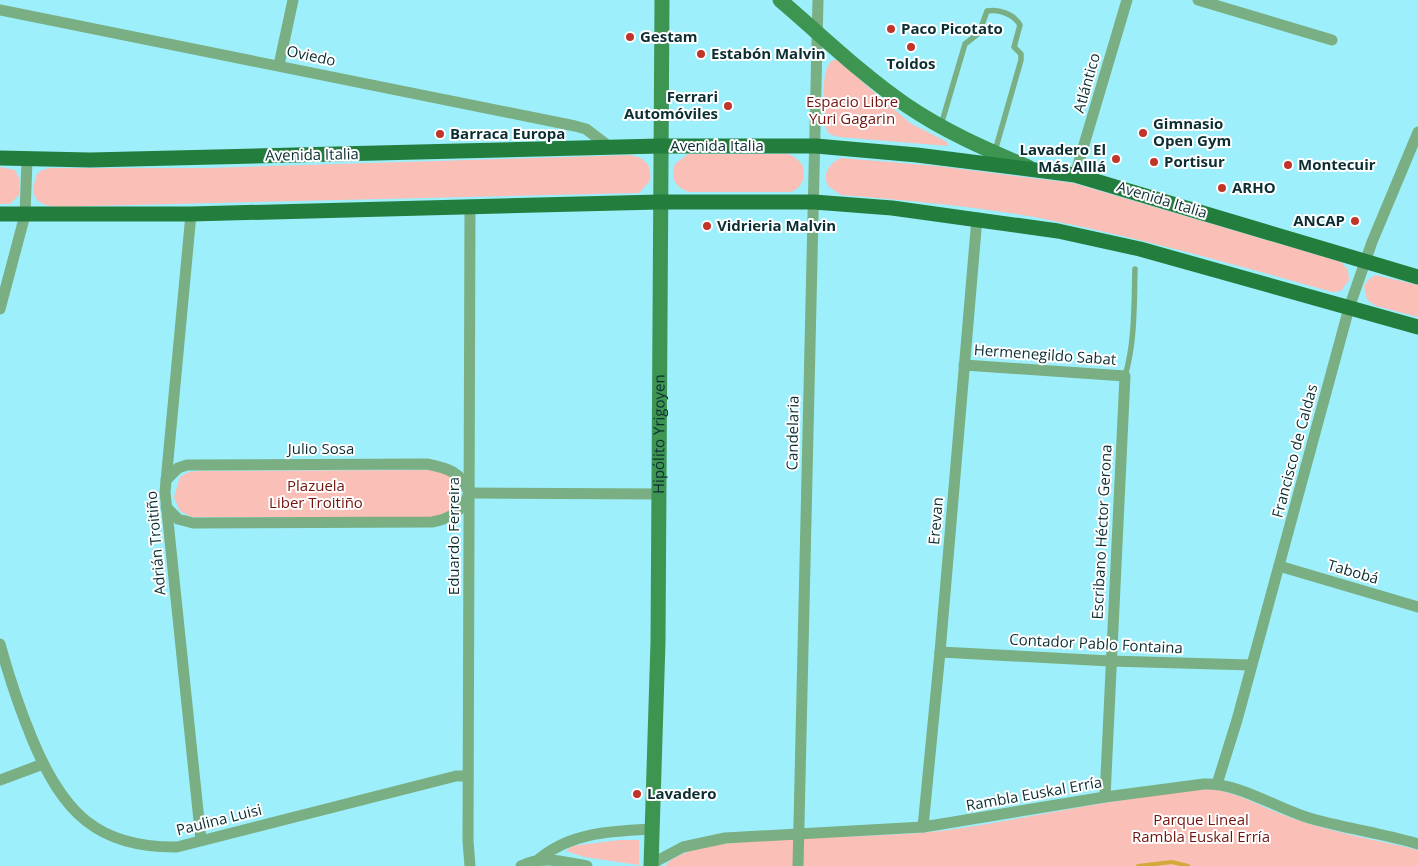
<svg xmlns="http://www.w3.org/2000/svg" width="1418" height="866" viewBox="0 0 1418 866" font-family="'Open Sans',sans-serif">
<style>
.green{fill:#fabfb6}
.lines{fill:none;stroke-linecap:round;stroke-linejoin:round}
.stream{stroke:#d1aa3b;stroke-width:4}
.lane{stroke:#79af82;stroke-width:5.5}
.street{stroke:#79af82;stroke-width:11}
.secondary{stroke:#3e9552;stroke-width:15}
.primary{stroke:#237e3d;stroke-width:15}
.poi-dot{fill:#c1342a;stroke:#fff;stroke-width:2}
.labels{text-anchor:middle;stroke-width:4;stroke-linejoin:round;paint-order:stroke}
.poi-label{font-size:15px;font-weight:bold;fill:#0b2e33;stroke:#fff;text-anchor:start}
.street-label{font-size:15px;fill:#0b2e33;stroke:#fff}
.park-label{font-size:15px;fill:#73140f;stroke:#fff}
</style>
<rect width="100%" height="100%" fill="#9eeffc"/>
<g class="green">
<path d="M833,60h4l73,63 37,19 1,4 -109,-9 -10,-3 -4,-8c0,-17 -6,-57 8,-66z"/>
<path d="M688,154h99l6,2 9,8c4,13 1,24 -12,28h-101c-14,-4 -19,-14 -14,-28z"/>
<path d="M630,155c16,3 22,10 20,26l-11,12 -550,13c-25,0 -68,9 -52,-32l5,-4 8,-2h157z"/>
<path d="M841,158l96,8 136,17 268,79 7,8 1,10 -8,11 -9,1c-99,-28 -198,-56 -298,-75 -64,-11 -128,-17 -193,-22l-13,-9c-6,-12 1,-23 13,-28z"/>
<path d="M0,167l15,3 5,10 -1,15 -9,9h-10z"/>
<path d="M1375,275l43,10v32l-42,-11 -9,-6 -3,-14 5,-7z"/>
<path d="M431,470l22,5c9,15 5,31 -9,42h-252l-12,-6 -6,-14 6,-20 9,-5 10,-1z"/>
<path d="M1206,789c31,1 59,21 88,30 40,14 83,21 124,31v16h-753c18,-22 77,-24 104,-26 65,-5 129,-2 193,-12 82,-13 162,-31 244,-39z"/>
<path d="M619,840h20v25l-55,-8 -18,-6 6,-5z"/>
</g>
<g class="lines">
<path class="stream" d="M1138,866l34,-4 16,4"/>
<g class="lane">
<path d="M941,125l24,-81 14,-11 8,-22c12,-2 27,3 33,14l-6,22 7,7v6l-26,91"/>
<path d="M1125,376c10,-33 9,-72 10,-107"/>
</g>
<g class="street">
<path d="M1198,0l134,40"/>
<path d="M0,10l575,116 11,3 25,19"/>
<path d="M279,65l14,-65"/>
<path d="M1075,175l52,-175"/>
<path d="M470,206l-2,635 2,25"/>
<path d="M191,214l-26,278 36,348"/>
<path d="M0,309l25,-94 2,-55"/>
<path d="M964,365l161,11 -20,421"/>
<path d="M469,493l190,1"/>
<path d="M166,507l12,12 15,4 239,-1c18,-3 31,-11 37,-29 -7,-21 -22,-25 -42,-29l-240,1 -9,3 -12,12"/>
<path d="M1279,566l139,41"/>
<path d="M0,644c9,33 20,66 33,97 30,71 64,107 144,106l279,-71h12"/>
<path d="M940,652l170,9 141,4"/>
<path d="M0,780l43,-16"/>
<path d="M1217,784l20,-64 112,-412 23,-66 46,-110"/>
<path d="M923,827l17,-175 37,-434"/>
<path d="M539,859c32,-27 73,-28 114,-30"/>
<path d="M651,864l32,-17 42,-9 198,-11 182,-30 99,-13c35,-1 68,22 102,33 36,11 75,16 112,27"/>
<path d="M521,866c23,-11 42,-4 66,0"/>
<path d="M798,866l20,-866"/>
</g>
<g class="secondary">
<path d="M780,0c41,35 81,74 126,105 38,26 79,44 122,62"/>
<path id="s1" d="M651,866l7,-224 4,-642"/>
</g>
<g class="primary">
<path d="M0,158l90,2 570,-14h156l101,9 158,20 343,102"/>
<path d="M0,214h191l468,-12h155l78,6 166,23 82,18 278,78"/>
</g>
</g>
<g class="poi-dot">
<circle cx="891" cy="29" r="5"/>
<circle cx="630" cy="37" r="5"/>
<circle cx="911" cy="47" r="5"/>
<circle cx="701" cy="54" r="5"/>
<circle cx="728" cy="106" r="5"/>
<circle cx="1143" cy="133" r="5"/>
<circle cx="440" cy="134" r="5"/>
<circle cx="1116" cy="159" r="5"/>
<circle cx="1154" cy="162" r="5"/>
<circle cx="1288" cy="165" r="5"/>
<circle cx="1222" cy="188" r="5"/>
<circle cx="1355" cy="221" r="5"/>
<circle cx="707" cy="226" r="5"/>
<circle cx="637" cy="794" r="5"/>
</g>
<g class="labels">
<g class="poi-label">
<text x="901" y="34">Paco Picotato</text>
<text x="640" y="42">Gestam</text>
<text x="711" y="59">Estabón Malvin</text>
<text x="911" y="69" text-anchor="middle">Toldos</text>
<text x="718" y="102" text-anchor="end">Ferrari<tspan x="718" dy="17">Automóviles</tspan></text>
<text x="1153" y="129">Gimnasio<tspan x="1153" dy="17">Open Gym</tspan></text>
<text x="450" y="139">Barraca Europa</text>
<text x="1106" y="155" text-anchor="end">Lavadero El<tspan x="1106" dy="17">Más Alllá</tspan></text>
<text x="1164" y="167">Portisur</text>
<text x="1298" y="170">Montecuir</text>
<text x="1232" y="193">ARHO</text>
<text x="1345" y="226" text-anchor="end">ANCAP</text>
<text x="717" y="231">Vidrieria Malvin</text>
<text x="647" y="799">Lavadero</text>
</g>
<g class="street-label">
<text transform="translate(311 56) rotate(12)" y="5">Oviedo</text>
<text transform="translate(1087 83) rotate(-74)" y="5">Atlántico</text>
<text x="717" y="151">Avenida Italia</text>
<text transform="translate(312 155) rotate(-1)" y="5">Avenida Italia</text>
<text transform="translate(1162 200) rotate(17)" y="5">Avenida Italia</text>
<text transform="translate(1045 355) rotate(4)" y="5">Hermenegildo Sabat</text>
<text dy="5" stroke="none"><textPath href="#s1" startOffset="432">Hipólito Yrigoyen</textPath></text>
<text transform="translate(793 433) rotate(-89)" y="5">Candelaria</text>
<text x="321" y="454">Julio Sosa</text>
<text transform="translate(1295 451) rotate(-75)" y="5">Francisco de Caldas</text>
<text transform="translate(936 521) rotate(-85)" y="5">Erevan</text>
<text transform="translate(1102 532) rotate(-87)" y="5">Escribano Héctor Gerona</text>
<text transform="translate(454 536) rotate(-90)" y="5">Eduardo Ferreira</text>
<text transform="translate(156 543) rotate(-95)" y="5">Adrián Troitiño</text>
<text transform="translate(1353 572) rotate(16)" y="5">Tabobá</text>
<text transform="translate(1096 644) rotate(3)" y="5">Contador Pablo Fontaina</text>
<text transform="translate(1034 794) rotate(-10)" y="5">Rambla Euskal Erría</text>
<text transform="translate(219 820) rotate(-14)" y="5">Paulina Luisi</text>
</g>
<g class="park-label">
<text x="852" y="107">Espacio Libre<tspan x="852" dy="17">Yuri Gagarin</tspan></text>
<text x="316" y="491">Plazuela<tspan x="316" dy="17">Liber Troitiño</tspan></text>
<text x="1201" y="825">Parque Lineal<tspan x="1201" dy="17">Rambla Euskal Erría</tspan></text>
</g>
</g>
</svg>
